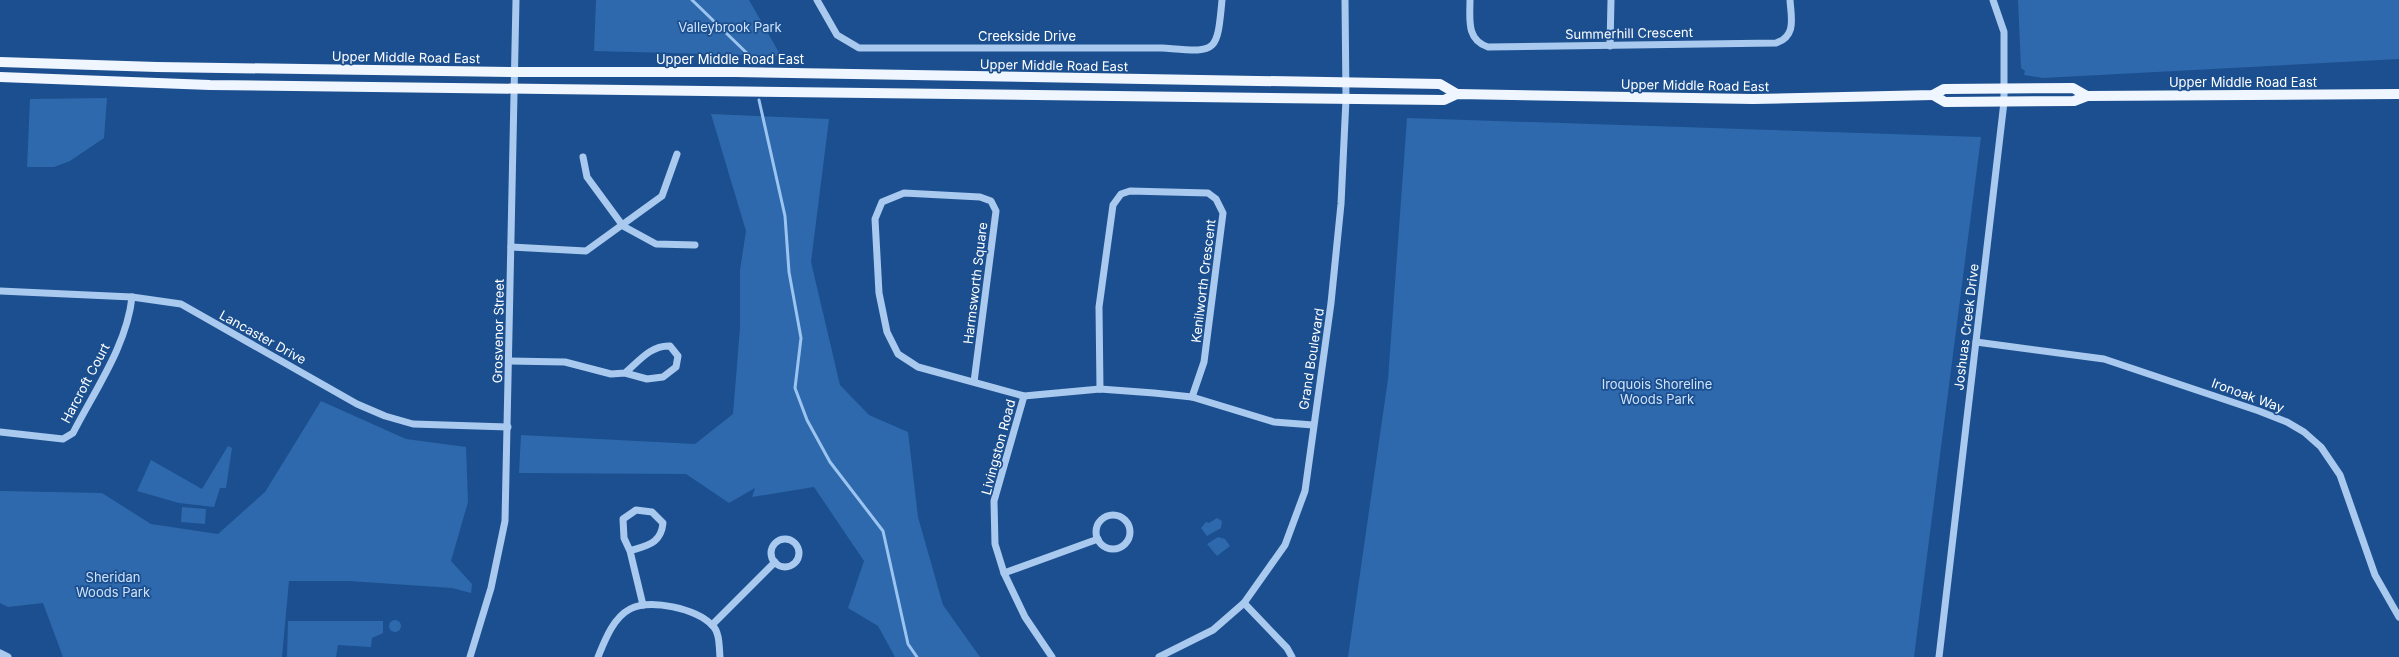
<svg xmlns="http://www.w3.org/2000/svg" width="2399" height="657" viewBox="0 0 2399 657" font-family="Inter,sans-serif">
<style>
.green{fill:#2e69ad}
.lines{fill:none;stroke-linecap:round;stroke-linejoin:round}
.stream{stroke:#9cc4f0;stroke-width:3}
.minor{stroke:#a9c9ee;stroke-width:7}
.major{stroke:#f0f6ff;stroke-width:10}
.labels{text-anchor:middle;stroke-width:3.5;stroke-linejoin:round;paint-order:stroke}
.park-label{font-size:13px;fill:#cfe3fa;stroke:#1b4f8f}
.street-label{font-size:13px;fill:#fff;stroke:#1b4f8f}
</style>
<rect width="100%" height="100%" fill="#1b4f8f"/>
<g class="green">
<path d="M596,0h153l32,56 -187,-5z"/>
<path d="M2018,0h381v59l-356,19 -19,-3 1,-4 -4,-3z"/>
<path d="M107,98l-3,40 -34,23 -16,6h-27l3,-68z"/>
<path d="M711,114l118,5 -18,143 29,123 29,30 39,17 10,85 25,88 37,52h-85l-17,-31 -30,-18 16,-47 -50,-74 -62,10 3,-9 -26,15 -43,-29 -167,-1 2,-38 174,9 38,-30 7,-86v-58l6,-39z"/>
<path d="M1407,118l574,19 -67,520h-566l40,-278z"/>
<path d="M321,401l85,38 60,8 2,55 -17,59 21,23 -1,9 -19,-5 -103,-7h-60l-7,76h-219l-20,-54 -35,4 -8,-4v-112l102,2 49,31 67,10 47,-42z"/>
<path d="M228,446l4,2 -6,40h-6l-6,19 -35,-4 -42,-12 14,-31 51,29z"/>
<path d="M182,507l24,2 -1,15 -24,-2z"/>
<path d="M1217,518l5,3 -1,7 -14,8 -6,-8 5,-6 3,1z"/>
<path d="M1218,537l7,2 5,7 -13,10 -10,-12z"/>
<circle cx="395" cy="626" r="6"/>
<path d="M288,621h95v12l-11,5 -1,9 -33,-2 -2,12h-49z"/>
</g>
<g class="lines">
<g class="stream">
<path d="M692,0l62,60"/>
<path d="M759,100l26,116 4,56 12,66 -6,50 12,32 23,42 53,69 25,113 9,13"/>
</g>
<g class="minor">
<path d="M817,0l20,35 22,13h303c54,4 55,8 60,-48"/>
<path d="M1470,0c0,19 -4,40 18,47l288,-4c21,-7 15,-26 14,-43"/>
<path d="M1610,46l1,-46"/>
<path d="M583,157l4,20 36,49 33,18 39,1"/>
<path d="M511,247l75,4 76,-55 15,-42"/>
<path d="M0,291l132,6 49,7 176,100 28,12 28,8 95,3"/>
<path d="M1976,342l128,17 155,52 28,11 17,10 17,15 19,28 35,100 24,42"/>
<path d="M509,361l56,1 46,12 14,-1 22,6 16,-2 13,-10 2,-11 -8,-10c-19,-1 -31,15 -45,27"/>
<path d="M974,382l22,-171 -5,-10 -11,-4 -76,-4 -22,9 -7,17 4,74 8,39 11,22 20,13 106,29 76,-7 54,4 38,4 82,25 39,3"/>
<path d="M1100,389l-1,-82 14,-102 8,-11 9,-3 78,2 8,6 7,14 -19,149 -12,35"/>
<path d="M1024,396l-30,105 1,43 9,29 21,44 27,40"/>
<path d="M0,432l63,7 10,-6c22,-43 54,-88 59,-136"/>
<circle cx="1113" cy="532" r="17"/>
<circle cx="785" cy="553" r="14"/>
<path d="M630,551c17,-6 31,-7 33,-28l-11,-11 -16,-2 -13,9 1,19 6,13 13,54"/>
<path d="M1004,573l94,-34"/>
<path d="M1244,603l43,45 5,9"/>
<path d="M712,625l63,-63"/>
<path d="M0,653l8,4"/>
<path d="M470,657l21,-69 14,-67 11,-521"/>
<path d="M598,657c7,-17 15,-39 32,-48 21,-11 66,0 82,16 8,7 7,22 8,32"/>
<path d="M1159,657l54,-27 31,-27 41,-58 20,-54 26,-188 10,-99 5,-105 -1,-99"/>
<path d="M1939,657l65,-555v-70l-11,-32"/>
</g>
<g class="major">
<path d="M0,62l157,5 358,5h220l705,12 17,10"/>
<path d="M0,77l210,8 1234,15 13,-6 296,5 180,-4 11,-6 129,-1 14,8"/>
<path d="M1933,95l12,7 129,-1 13,-5 312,-2"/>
</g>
</g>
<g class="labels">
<g class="park-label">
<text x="730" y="32">Valleybrook Park</text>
<text x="1657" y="389">Iroquois Shoreline<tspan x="1657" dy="15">Woods Park</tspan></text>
<text x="113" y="582">Sheridan<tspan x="113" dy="15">Woods Park</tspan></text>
</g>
<g class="street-label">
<text transform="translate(1629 33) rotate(-1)" y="5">Summerhill Crescent</text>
<text x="1027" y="41">Creekside Drive</text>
<text transform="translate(406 57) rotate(1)" y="5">Upper Middle Road East</text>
<text x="730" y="64">Upper Middle Road East</text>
<text transform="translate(1054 65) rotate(1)" y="5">Upper Middle Road East</text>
<text x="2243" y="87">Upper Middle Road East</text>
<text transform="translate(1695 85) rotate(1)" y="5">Upper Middle Road East</text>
<text transform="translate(1203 281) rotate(-83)" y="5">Kenilworth Crescent</text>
<text transform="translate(975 283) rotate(-83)" y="5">Harmsworth Square</text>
<text transform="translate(1966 327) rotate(-83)" y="5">Joshuas Creek Drive</text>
<text transform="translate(498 331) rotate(-89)" y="5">Grosvenor Street</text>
<text transform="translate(263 337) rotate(29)" y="5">Lancaster Drive</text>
<text transform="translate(1311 359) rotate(-81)" y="5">Grand Boulevard</text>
<text transform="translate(85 383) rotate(-62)" y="5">Harcroft Court</text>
<text transform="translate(2248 395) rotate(20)" y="5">Ironoak Way</text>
<text transform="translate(998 447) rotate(-75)" y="5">Livingston Road</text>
</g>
</g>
</svg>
